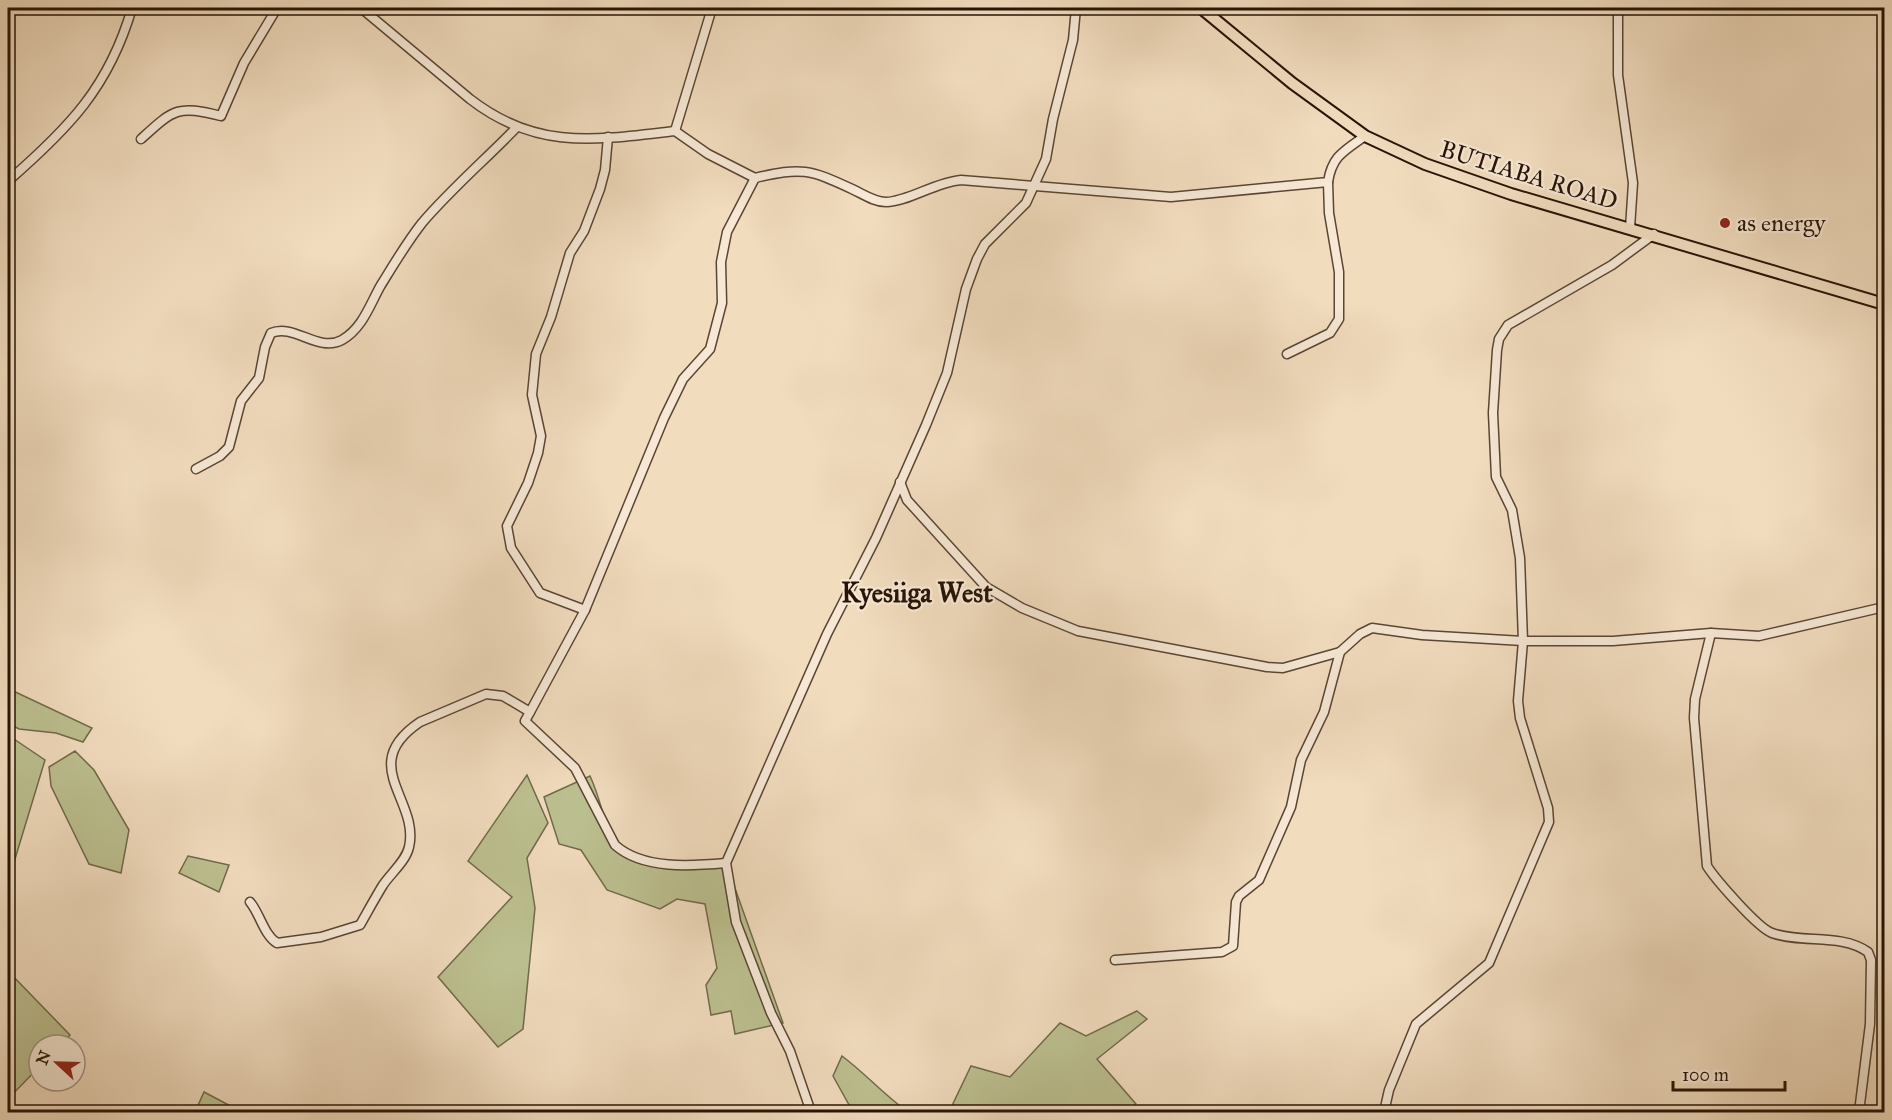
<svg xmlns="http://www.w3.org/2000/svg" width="1892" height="1120" viewBox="0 0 1892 1120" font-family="'IM FELL Great Primer',serif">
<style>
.green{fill:#bcc090;stroke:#726a4b;stroke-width:1.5}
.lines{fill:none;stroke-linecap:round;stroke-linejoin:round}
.minor-casing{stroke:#5a4634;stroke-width:11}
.major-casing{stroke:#271406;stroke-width:14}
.minor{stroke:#f6e8d5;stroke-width:8}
.major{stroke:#f1dcbe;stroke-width:10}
.poi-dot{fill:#8f2418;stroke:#f6e8d5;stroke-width:2}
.labels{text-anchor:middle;stroke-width:4.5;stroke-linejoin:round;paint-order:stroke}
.street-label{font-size:24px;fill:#271406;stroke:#f6e8d5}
.poi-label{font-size:24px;fill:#271406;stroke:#f6e8d5;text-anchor:start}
.quarter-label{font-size:27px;font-weight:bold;fill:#271406;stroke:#f6e8d5}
</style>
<rect width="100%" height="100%" fill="#f1dcbe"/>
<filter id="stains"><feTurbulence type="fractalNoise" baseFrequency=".00333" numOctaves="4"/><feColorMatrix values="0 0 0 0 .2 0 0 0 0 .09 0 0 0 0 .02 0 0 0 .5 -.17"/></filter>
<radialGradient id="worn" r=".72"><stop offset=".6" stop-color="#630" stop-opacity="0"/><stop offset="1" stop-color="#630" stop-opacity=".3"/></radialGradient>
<g class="green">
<path d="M9,689l83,39 -9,14 -27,-9 -37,-4 -11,-6z"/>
<path d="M8,735l37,25 -30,99 -7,-11z"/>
<path d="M75,751l19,19 35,60 -8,43 -32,-9 -38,-78 -2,-19z"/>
<path d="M527,775l21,48 -21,35 8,50 -12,121 -25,18 -60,-70 74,-80 -44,-36z"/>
<path d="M590,776c9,19 12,38 20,57 15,37 84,31 116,30l57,160 -48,11 -4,-23 -20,4 -5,-30 11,-17 -12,-64 -28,-5 -17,10 -53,-19 -26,-40 -22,-6 -15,-47z"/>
<path d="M188,856l41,9 -10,27 -40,-19z"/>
<path d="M8,971l62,64 -9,10h-22v22l-31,32z"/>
<path d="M1137,1011l10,8 -50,40 39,45 -8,8h-59l-11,-5 -3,5h-106l22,-46 39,11 50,-54 26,13z"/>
<path d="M842,1056c24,18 42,39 66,56h-55l-20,-36z"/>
<path d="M204,1092l38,20h-47z"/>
</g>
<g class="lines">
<g class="minor-casing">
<g id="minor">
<path d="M361,8l109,91c67,52 126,41 205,32l33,23 47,24c47,-11 54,-9 97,11 11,5 22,13 34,13 21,0 50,-20 75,-22l210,17 157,-15c4,-26 16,-31 37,-46"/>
<path d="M1618,8v67l15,108 -3,45"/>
<path d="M675,131l37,-123"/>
<path d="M141,139c33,-30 36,-34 80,-23l23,-53 33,-55"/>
<path d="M8,181c61,-53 101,-94 124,-173"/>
<path d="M1287,354l43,-21 9,-14v-47l-10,-59 -1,-31"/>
<path d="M196,469l24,-13 9,-9 12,-46 18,-23 6,-31 6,-14c23,-10 47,20 71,7 21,-12 28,-36 39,-55 13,-21 26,-43 41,-62 29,-34 63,-63 94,-95"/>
<path d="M900,482l7,18 79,87 36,21 56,23 189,36 16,1 57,-16 20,-18 12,-6 50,7 101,6h90l98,-8 48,3 125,-29"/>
<path d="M585,610l-45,-17 -29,-45 -4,-22 21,-43 10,-30 3,-17 -9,-41 4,-41 15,-37 19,-64 14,-22 16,-42 5,-19 3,-33"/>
<path d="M1711,633l-16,66 -1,19 13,148c9,14 51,62 65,67 31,11 69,0 96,19l3,8 -1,64 -11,88"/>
<path d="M530,712l55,-102 79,-192 19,-39 27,-30 12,-46 -1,-41 6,-30 28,-54"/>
<path d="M250,902c10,12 14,33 27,41l44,-6 39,-12c8,-14 15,-27 23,-40 8,-12 23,-24 26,-38 11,-47 -53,-82 11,-125l66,-28 17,2 27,16 -5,9 50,47 40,77c28,25 77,21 111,18"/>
<path d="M1115,960l107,-8 11,-6 3,-44 3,-6 20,-16 32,-73 10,-47 23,-48 16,-60"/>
<path d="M811,1112l-21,-61 -19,-38 -35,-91 -10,-59 101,-229 49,-96 50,-113 21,-52 19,-84 11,-30 8,-15 41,-41 20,-44 7,-40 20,-79 3,-32"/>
<path d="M1384,1112l5,-22 27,-66 73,-61 60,-141 -1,-14 -28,-90 -2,-17 5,-60 -3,-83 -8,-48 -16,-33 -3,-64 4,-63 2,-11 9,-14 104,-60 42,-31"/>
</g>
</g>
<g class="major-casing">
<path id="major" d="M1201,8l91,75 73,53 60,28 86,30 373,110"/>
</g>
<use href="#minor" class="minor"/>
<use href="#major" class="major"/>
</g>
<circle class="poi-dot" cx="1725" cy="223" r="6"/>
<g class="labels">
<g class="street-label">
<text transform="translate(1529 175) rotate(17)" y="8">BUTIABA ROAD</text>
</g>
<g class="poi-label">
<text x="1737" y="231">as energy</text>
</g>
<g class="quarter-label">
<text x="917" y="602">Kyesiiga West</text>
</g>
</g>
<rect width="1892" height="1120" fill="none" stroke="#f1dcbe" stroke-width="30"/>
<rect x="9" y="9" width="1874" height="1102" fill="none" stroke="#271406" stroke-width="3"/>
<rect x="15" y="15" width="1862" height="1090" fill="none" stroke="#271406" stroke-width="1.5"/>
<g transform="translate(57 1063) rotate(292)"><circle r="28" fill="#f6e8d5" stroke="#a39382" stroke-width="1.5"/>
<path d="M0-4.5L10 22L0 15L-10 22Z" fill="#8f2418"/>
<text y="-9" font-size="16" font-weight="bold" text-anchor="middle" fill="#271406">N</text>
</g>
<path d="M1673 1081v9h112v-9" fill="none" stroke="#271406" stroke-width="3"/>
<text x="1682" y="1081" font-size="18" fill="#271406" stroke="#f6e8d5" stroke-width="4.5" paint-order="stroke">100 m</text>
<rect width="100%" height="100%" filter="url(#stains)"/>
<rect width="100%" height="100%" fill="url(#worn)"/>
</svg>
